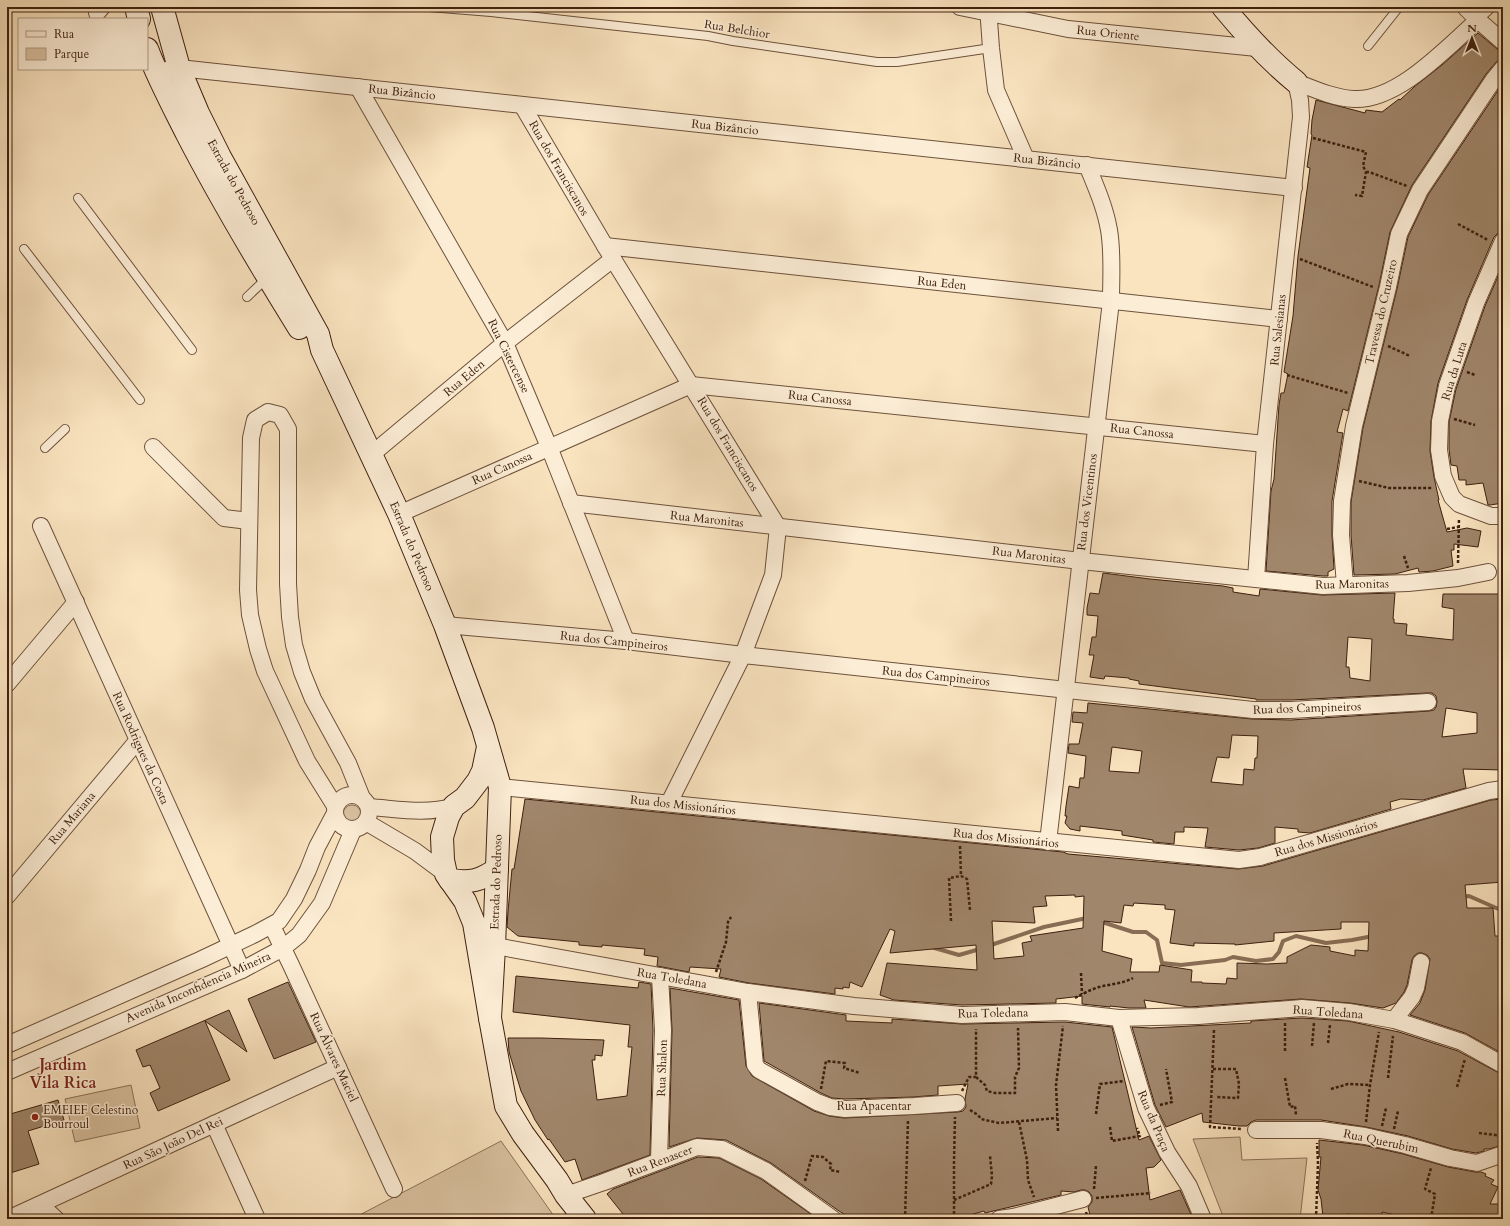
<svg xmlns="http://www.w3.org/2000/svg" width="1510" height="1226" viewBox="0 0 1510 1226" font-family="Cardo,serif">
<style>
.green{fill:#dac3a2;stroke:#8c7258}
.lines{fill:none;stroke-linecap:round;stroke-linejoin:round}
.stream{stroke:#886d54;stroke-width:4}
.building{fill:#a0866b;stroke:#3e200e;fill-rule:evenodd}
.lane-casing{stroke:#6d513a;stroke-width:10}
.street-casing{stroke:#6d513a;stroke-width:18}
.secondary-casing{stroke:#3e200e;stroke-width:24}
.path{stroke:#3e200e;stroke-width:2.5;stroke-dasharray:3 2;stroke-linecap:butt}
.lane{stroke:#fcedd6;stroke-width:8}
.street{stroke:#fcedd6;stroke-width:16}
.secondary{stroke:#fcedd6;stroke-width:22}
.poi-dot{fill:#8f2418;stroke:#fcedd6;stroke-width:1.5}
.labels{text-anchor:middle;stroke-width:3;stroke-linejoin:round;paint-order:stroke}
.street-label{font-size:12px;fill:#3e200e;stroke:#fcedd6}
.poi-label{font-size:12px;fill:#3e200e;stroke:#fcedd6;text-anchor:start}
.district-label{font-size:16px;font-weight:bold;fill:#7a1f14;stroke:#fcedd6}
</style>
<rect width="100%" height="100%" fill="#fae4c0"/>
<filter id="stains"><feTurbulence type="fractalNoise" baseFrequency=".005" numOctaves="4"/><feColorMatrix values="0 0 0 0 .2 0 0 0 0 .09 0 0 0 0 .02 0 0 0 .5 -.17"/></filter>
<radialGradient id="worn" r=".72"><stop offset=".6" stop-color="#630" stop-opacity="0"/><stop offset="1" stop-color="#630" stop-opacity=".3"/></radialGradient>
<g class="green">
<circle cx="352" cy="814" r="9"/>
<path d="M131,1085l9,43 -65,14 -10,-43z"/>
<path d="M1240,1137l2,23 65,-2 -7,61h-76l-31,-80z"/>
<path d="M501,1141l55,78h-204z"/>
</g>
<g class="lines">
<g class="stream">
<path d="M1462,897l7,-1 34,15"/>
<path d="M1099,921l34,11h13l11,8 5,23 19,2 44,-5 8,-3 23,4 17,-2 6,-7 4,-11 13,-5 30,7 26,-3 21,-4"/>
<path d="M988,946l56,-19 43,-9"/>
<path d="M931,947l28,8 21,-6"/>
</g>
</g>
<g class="building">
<path d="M1478,33l19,16 6,3v7l-7,3 -10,12 -74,111 -22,47 -11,53 -31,126 -5,-2 -6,23 6,1 -11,68v34l2,34 -6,3v4h-5l-57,-5 5,-80 3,-12 5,-74 2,-12h3l4,-19 -4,-2 9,-56 5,-60 12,-88 -3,-1 5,-32 -1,-1 1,-14 4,-20 49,13 1,-3 16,2 17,-13 1,1 14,-13 28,-22z"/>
<path d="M1503,83v149l-5,1 -4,4 -27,63 -29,83 -7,38 -1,30 4,26 5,23h-1l9,32 20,-4 14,3 -3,16 -24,-3v6h-3l2,16 -20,5 -14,1 -1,-4 -23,6 -41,1 -3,-40v-33l12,-74 34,-139 11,-52 20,-42z"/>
<path d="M1503,265v238l-13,2h-2l-5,-22 -17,2v-5h-7l-2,-14 -6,-1 -2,-16v-27l7,-33 29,-83z"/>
<path d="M1103,573l47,6 73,7 10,2v4l26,4 1,-7 62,6 73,-2 -2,26h1v4l13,1 -1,11 47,5 1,-31 -12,-2 1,-13h57l3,76h-2l-2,28 1,22h3v50l-40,-1 3,19 -43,12 -22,-1 -11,3 1,7 -81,24 -12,-1v-3l-23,-2v16l-17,5 -19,2 -34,-3 3,-19 -24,-1v5h-9l-1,12 -21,-2v-2l-31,-5v-4l-42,-5v5l-10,-2 -5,-6 2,-7h-2l1,-10 3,-20 10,2 1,-10h4l2,-22 -18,-3 1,-9h10l4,-21 -11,-1 1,-10 14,1 1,-10 164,16 39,1 138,-9 5,-1 2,-3 1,-5 -1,-6 -4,-3h-5l-136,7h-35v-1l-117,-15v-3l-10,-2v-1l-24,-2 -1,3 -14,-2 4,-22h-5l3,-18h4l2,-21 -11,-1v-7l3,-15 9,1zM1348,637l24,2 -2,42 -20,-3 -1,-11h-3zM1446,708l31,5v20l-35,4zM1232,735l26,1 -1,22h-2l-1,12 -10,-1 -1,16 -32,-3 6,-25 12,1zM1112,747l30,4 -3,22 -30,-2z"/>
<path d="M525,799l538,53 5,2 170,15 25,-3 228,-66 12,-1v83l-38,3 2,23h26l2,28h8v118l-38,-21 -55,-18 10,-12 5,-13 5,-31 -3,-4 -5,-2h-4l-4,3 -2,4 -5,25 -3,7 -8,11 -13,5 -33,-5 -49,-4 -112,8 -45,-7 2,8h-17l-19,-2v1l-28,-3v-8l-26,3v4l-94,2 -68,-5 -14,-5 7,-32 90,7 -1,-25 -86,8 5,-22 -5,-2 -28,58 -12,-5 -1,6 -6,-1v2l-8,-1v6l-86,-11 -30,-6 2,-8 -31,-2 -1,5 -32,-6 1,-9 -14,-2 1,-6 -43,-4v2l-23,-2v-3l-61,-6 -11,-9 1,-16 4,-42h2zM1075,895v2l9,-1 -1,32 -53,8 2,5 -10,2 2,13 -30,3 -2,-38 43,2 -2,-16 14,-1 -2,-10zM1134,903l31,2v4l10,1 -5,33 24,3v-3l41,1v1l39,-4v-8l67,-4v-7h28l-1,29 -13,-1v6l-25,-5v-4l-19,-2 -24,12v6l-20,1 -30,-1v16l-10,-1 -1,6 -24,-1v-1h-11l1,-12 -32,-5 -1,7h-29l2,-13 -30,-8 2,-30 17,2 3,-18 9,1z"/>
<path d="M516,976l122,12 1,-6 12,2 2,46 -3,125 -68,25 -7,-21 -10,3 -16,-23 -1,1 -13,-20 -14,-29 -12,-39 -1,-14h33l63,2 -2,16 -7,-1v5h-3l5,40 30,-4 5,-49h-4l2,-22 -117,-13z"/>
<path d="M288,982l28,60 -42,17 -26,-60z"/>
<path d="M670,988l69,12 7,66 6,10 62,35 15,5 15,2 114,-6 5,-1 3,-4 -1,-8 3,-15 -30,2v9l-25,2 -68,2 -13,-1 -11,-5 -57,-32 -5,-58 87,12v6l46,2v-4l70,5 103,-2 47,5 27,113 10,-4 12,24 -7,7 -8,1 4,32 30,-10 13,29h-102l-3,-12 4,-5v-6l-3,-4 -4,-2h-4l-7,2 -13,-1v4l-76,18 -1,-2 -28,8h-104l-13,-8 -68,-48 -45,-23 -29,-2 -28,9 3,-117z"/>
<path d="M229,1010l18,42 -42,-31 25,59 -72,31 -8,-18 10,-5 -10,-23 -7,2 -7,-17z"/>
<path d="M1302,1018l46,3 51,11 59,19 43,23 2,12v59l-14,4h-5v2l-8,2 -24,-4 -44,-13 -42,-9 -45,-7h-65l-5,2 -4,4h-8l-36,-4 -1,-9 -36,14 -11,-22 -23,-78 19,1 100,-5v-2z"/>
<path d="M58,1100l6,20 -36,11 11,33 -32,10v-59z"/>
<path d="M1319,1140l44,5 40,9 45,13 27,5h6l5,2 -1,2 9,4 -3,4 7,3 -8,17h13v15h-61l-13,-5 -2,5h-17v-1l-28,-6v7h-26l1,-2h-7v-3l-27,3 -2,-18 -3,-9 3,-33h-2z"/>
<path d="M698,1157l21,1 42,21 54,38 -1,2h-187l-20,-25 6,-5z"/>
</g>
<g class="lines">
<g class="lane-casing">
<g id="lane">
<path d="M429,7l62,5 217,24 25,5 144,21h20l94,-14"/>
<path d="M1478,20l14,-13"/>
<path d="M1368,46l31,-39"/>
<path d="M78,198l114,152"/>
<path d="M24,249l116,151"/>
<path d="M247,297l20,-19"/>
<path d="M45,448l20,-19"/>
</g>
</g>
<g class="street-casing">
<g id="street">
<path d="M960,7l108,22 189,19"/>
<path d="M988,7l3,41 5,42 30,69"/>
<path d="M1465,7l13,13 25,22"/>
<path d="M97,13l5,-6"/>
<path d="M156,72l23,-4 1115,120"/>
<path d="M1296,82c18,7 38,16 58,17 44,2 92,-51 124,-79"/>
<path d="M358,87l147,256 44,104 77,194"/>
<path d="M522,105l83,141 173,281 -5,48 -30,80 -74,148"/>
<path d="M1503,241l-27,62 -29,83 -7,35 -1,29 4,26 9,21 7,7 32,12h12"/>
<path d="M605,246l674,73"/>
<path d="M153,447l71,71 25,3"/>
<path d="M372,454l133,-111 108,-84"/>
<path d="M571,503l510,58 242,25 85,-3 50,-5 30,-6"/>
<path d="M399,514l292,-129 574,59"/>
<path d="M41,526l201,444"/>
<path d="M1256,579l9,-135 36,-327 -1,-17 -4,-18"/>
<path d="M1345,585l-4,-50 1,-34 12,-75 34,-139 11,-53 21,-44 74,-111 9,-11"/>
<path d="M445,625l181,16 117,14 510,55h38l137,-8"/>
<path d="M7,684l69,-82"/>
<path d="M500,787l739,73 21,-3 229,-66 14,-2"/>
<circle cx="352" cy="812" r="17"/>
<path d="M335,806l-28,-45 -42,-90 -7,-22 -8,-34 -2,-25 3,-152 4,-18 13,-8 12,3 8,14v155l2,33 4,28 8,27 11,27 35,64 14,35"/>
<path d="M369,807c29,2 57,8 85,-1"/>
<path d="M366,822l49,29 31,23"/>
<path d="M1048,842l63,-541c0,-23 2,-48 -2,-71 -4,-23 -13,-43 -22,-65"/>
<path d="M7,896l131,-156"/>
<path d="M272,926l19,39 103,224"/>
<path d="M484,944l264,48 106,14 108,9 103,-3 54,6 36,-1 43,-1 104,-8 47,4 45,8 68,22 41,23"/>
<path d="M748,992l7,73 4,5 58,32 13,5 15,2 69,-3 43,-3"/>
<path d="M1119,1018l27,90 21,44 22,34 14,33"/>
<path d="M1394,1020l18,-23 4,-9 5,-26"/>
<path d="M7,1045l193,-85 55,-26 24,-13 15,-22 14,-29 9,-23 17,-32"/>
<path d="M7,1072l235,-102 41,-22 16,-13 23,-32 31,-73"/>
<path d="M214,1124l43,95"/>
<path d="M1256,1130h65l44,6 40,9 45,13 27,5 26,-9"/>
<path d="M659,1160l4,-130 -3,-54"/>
<path d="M566,1195l38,-13 93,-35 25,2 44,22 67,48"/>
<path d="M41,1205l15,14"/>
<path d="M8,1219l330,-152"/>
<path d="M999,1219l14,-2 70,-18"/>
</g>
</g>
<g class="secondary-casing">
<g id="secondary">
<path d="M136,7l3,12"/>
<path d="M162,7l17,61 19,45 22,44 98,177 4,16 77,164 46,111 38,103 17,59 -6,160 -4,71"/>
<path d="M1223,7c23,28 45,52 73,75"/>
<path d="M147,49c11,29 26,57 40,85 34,66 73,131 112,194"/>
<path d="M488,747l-5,24 -5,10 -13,17 -11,8 -6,11 -6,20 1,23 3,14 19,27 9,22 16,95 16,88 17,28 34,46 9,15 19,24"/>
<path d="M450,880c20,3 30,1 47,-11"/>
</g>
</g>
<g class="path">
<path d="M1313,138l53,14 -3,14 3,6 -4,24 -7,-1"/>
<path d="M1366,172h3l38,14"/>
<path d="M1458,224l30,16"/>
<path d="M1300,259l73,28"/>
<path d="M1388,346l22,10"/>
<path d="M1467,372l8,3"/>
<path d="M1287,375l61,18"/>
<path d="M1454,419l21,6"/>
<path d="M1359,481l30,7h44"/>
<path d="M1447,529l11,-2"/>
<path d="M1404,556l4,12"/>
<path d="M1458,563l1,-45"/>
<path d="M960,846l1,30"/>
<path d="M951,921l-2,-43 12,-2 6,3 3,31"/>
<path d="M716,972l10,-30 2,-20 3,-5"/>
<path d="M1081,973l1,21"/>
<path d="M1075,998c7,-4 15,-8 24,-11 11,-3 23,-3 34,-9"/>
<path d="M1285,1023v28"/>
<path d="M1214,1030l-4,97 32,2"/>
<path d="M1328,1043l2,-18"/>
<path d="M1312,1046l2,-23"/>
<path d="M1213,1069h23l3,15 -1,14 -22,-1"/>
<path d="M976,1077l9,8 2,6 8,2h20v-16l4,-9 -1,-40"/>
<path d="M1285,1078l5,29 5,-1 1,9"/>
<path d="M1388,1078l5,-42"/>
<path d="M1457,1087l8,-28"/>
<path d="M821,1089l5,-28 19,2 -1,5 16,5"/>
<path d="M1331,1089l17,-5 22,1"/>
<path d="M962,1091l7,-14h7v-48"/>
<path d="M1160,1105l12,-3 -6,-33"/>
<path d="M970,1110l8,5 3,4 18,4 58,-5"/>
<path d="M1096,1114l4,-30 24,-3"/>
<path d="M1019,1122l8,38 1,20 6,17"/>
<path d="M1366,1122l4,-37 9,-53"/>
<path d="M1382,1126l4,-18"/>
<path d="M1110,1127l2,14 28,-5 -3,-8"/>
<path d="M1394,1129l4,-18"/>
<path d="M1058,1131l-2,-46 7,-59"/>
<path d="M1479,1133l24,3"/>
<path d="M805,1181l7,-25 11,1 8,7 -1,6 11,2"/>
<path d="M1094,1189l2,-23"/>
<path d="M1096,1198l55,-5"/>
<path d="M954,1200l37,-16 1,-8 -2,-20"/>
<path d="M1086,1212l2,7"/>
<path d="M905,1219l3,-99"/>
<path d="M954,1219v-57l1,-45"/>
<path d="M1316,1219l2,-56 -1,-20"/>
<path d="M1431,1219l4,-25 -10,-5 6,-21"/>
</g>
<use href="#lane" class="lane"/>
<use href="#street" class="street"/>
<use href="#secondary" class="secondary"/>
</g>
<circle class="poi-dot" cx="35" cy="1117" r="4"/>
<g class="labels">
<g class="street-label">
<text transform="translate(737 29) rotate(9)" y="4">Rua Belchior</text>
<text transform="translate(1108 33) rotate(6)" y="4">Rua Oriente</text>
<text transform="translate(402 92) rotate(6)" y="4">Rua Bizâncio</text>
<text transform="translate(725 127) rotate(6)" y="4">Rua Bizâncio</text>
<text transform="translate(1047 161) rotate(6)" y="4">Rua Bizâncio</text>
<text transform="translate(559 168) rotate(60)" y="4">Rua dos Franciscanos</text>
<text transform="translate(234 182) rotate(61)" y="4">Estrada do Pedroso</text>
<text transform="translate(942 283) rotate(6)" y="4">Rua Eden</text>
<text transform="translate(1381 312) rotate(-77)" y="4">Travessa do Cruzeiro</text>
<text transform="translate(1278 330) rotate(-84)" y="4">Rua Salesianas</text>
<text transform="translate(509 356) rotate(64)" y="4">Rua Cistercense</text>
<text transform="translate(1454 371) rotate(-73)" y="4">Rua da Luta</text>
<text transform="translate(464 378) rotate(-40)" y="4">Rua Eden</text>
<text transform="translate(820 398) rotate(6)" y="4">Rua Canossa</text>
<text transform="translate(1142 431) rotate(6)" y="4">Rua Canossa</text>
<text transform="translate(728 444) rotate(59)" y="4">Rua dos Franciscanos</text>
<text transform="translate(502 468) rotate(-24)" y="4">Rua Canossa</text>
<text transform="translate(1087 502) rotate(-83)" y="4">Rua dos Vicentinos</text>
<text transform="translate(707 519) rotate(6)" y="4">Rua Maronitas</text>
<text transform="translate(412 546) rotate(67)" y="4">Estrada do Pedroso</text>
<text transform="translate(1029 555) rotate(7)" y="4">Rua Maronitas</text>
<text transform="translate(1352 584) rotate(-1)" y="4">Rua Maronitas</text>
<text transform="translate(614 641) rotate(6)" y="4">Rua dos Campineiros</text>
<text transform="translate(936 676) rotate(6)" y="4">Rua dos Campineiros</text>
<text transform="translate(1307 708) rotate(-2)" y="4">Rua dos Campineiros</text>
<text transform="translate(141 748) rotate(66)" y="4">Rua Rodrigues da Costa</text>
<text transform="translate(683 805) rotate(6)" y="4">Rua dos Missionários</text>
<text transform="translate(72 818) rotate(-50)" y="4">Rua Mariana</text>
<text transform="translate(1006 838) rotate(6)" y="4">Rua dos Missionários</text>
<text transform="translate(1326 838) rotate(-16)" y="4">Rua dos Missionários</text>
<text transform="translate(496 882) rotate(-88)" y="4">Estrada do Pedroso</text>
<text transform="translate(672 978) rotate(10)" y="4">Rua Toledana</text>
<text transform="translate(198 987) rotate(-24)" y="4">Avenida Inconfidencia Mineira</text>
<text transform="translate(1328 1012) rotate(4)" y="4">Rua Toledana</text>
<text transform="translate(993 1013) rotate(-1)" y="4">Rua Toledana</text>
<text transform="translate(334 1057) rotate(65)" y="4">Rua Álvares Maciel</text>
<text transform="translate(662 1068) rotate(-88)" y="4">Rua Shalon</text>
<text x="874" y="1110">Rua Apacentar</text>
<text transform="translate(1154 1121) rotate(67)" y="4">Rua da Praça</text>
<text transform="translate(1381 1141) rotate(12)" y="4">Rua Querubim</text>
<text transform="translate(173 1143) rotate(-25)" y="4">Rua São João Del Rei</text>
<text transform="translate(660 1161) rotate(-21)" y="4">Rua Renascer</text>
</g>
<g class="poi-label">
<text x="43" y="1114">EMEIEF Celestino<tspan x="43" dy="14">Bourroul</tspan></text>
</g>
<g class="district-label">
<text x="63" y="1070">Jardim<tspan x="63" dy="18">Vila Rica</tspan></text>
</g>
</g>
<rect width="1510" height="1226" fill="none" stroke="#fae4c0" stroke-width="24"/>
<rect x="8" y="8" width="1494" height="1210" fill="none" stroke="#3e200e" stroke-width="2"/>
<rect x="12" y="12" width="1486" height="1202" fill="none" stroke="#3e200e"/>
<rect x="18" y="18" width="130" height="52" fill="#fcedd6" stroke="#b09b86"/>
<rect x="26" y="31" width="20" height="6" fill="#fcedd6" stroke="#b09b86"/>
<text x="54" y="38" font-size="12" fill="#3e200e">Rua</text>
<rect x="26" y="48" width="20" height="12" fill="#dac3a2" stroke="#b09b86"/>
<text x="54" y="58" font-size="12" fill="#3e200e">Parque</text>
<g transform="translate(1472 38)" stroke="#fcedd6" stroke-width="3" paint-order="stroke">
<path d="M0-3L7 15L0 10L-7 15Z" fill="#3e200e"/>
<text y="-6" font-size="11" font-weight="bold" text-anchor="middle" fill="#3e200e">N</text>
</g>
<rect width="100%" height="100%" filter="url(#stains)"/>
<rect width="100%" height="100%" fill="url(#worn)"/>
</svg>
